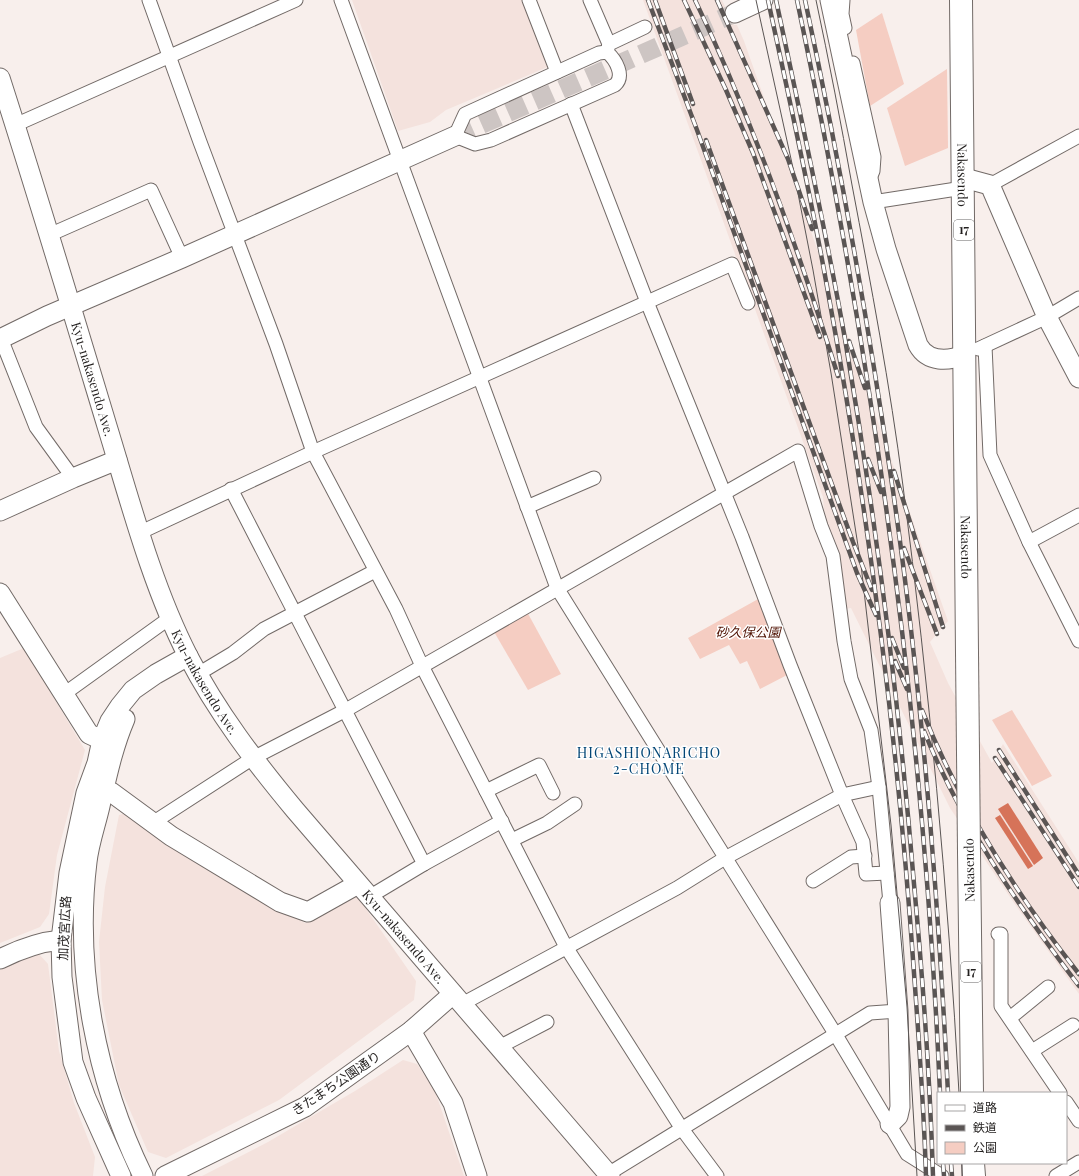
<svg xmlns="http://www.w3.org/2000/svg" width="1079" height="1176" viewBox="0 0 1079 1176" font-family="'Playfair Display','Noto Sans JP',serif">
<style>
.built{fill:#f4e2dd}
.green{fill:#f5cdc2}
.water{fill:#d67359}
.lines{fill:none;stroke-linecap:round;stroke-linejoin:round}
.secondary-tunnel{stroke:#cdc5c3;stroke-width:19;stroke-dasharray:19 10;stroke-linecap:butt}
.street-casing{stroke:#726a67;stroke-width:15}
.secondary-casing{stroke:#726a67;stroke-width:21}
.highway-casing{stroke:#726a67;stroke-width:24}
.street{stroke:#fff;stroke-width:13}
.secondary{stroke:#fff;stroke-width:19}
.highway{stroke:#fff;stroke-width:22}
.tram{stroke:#5a5554;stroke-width:1}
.rail-casing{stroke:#5a5554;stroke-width:4.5}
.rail{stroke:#fff;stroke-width:3;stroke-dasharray:9;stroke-linecap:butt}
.highway-bridge-casing{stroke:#726a67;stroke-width:24;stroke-linecap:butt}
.highway-bridge{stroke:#fff;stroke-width:22}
.labels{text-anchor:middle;stroke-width:3;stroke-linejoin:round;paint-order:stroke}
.shield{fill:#fff;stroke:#646262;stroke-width:1}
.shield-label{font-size:12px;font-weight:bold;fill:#221f1e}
.street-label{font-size:13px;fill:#221f1e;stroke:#fff}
.park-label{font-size:13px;font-style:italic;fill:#4e1001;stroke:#fff}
.neighbourhood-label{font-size:14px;letter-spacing:1px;fill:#034676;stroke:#fff}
</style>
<rect width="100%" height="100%" fill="#f8efec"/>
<g class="built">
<path d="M352,0h172l26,66 -104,44 -16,12 -32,9z"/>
<path d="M643,0h79l12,25h3l7,16 204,580 -18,21 18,41 44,80 11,-19 76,119v131l-65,-91 -64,-95 -99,-200 -6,1 -20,-85 -2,-27z"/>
<path d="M24,648l61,102 -28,105 -8,59 -9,13 -40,16v-285z"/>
<path d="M129,812l46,38 130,73 50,-30 61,88 -2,19 -135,100 -113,58 -18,-6 -29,-67 -17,-85 -3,-58 6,-55 14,-72z"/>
<path d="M37,952l11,12 11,87 15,52 21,54 -2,19h-93v-206z"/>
<path d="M403,1060l14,4 18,27 29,85h-262l66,-34 87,-51z"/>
</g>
<g class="green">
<path d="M882,13l22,71 -34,22 -14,-76z"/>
<path d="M947,69l1,79 -43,18 -18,-58z"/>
<path d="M760,598l29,76 -29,15 -13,-28 -7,3 -11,-19 -29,14 -12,-21z"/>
<path d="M526,610l35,64 -33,16 -35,-60z"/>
<path d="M1012,710l40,66 -20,10 -40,-66z"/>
</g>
<g class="water">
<path d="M1008,803l35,55 -9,7 -36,-56z"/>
<path d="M1000,815l33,51 -5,3 -33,-51z"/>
</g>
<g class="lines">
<path class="secondary-tunnel" d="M455,136l280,-123"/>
<g class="street-casing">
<g id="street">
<path d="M149,0l51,142 76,202 37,108 83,157 26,57 144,281 116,182 35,47"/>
<path d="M341,0l216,588 279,447 71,119 35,22"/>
<path d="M529,0l28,72"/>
<path d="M590,0l19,44"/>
<path d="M843,0l-1,14 3,14"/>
<path d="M607,52c9,8 18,24 8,33l-124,55 -16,4 -20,-8 10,-22 134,-61z"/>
<path d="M607,52l2,-8 36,-17"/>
<path d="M853,63l21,94 -1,14 -3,7"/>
<path d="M571,104l76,198 95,235 48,128 52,130 21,47 3,32 21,-1"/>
<path d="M15,125l281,-125"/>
<path d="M990,185l89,-49"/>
<path d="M873,202l90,-14"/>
<path d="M49,235l102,-45 31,68"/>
<path d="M0,336l36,91 37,51"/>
<path d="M985,346l5,109 39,87 50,99"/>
<path d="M978,349l69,-32 32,-19"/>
<path d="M231,489l193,375"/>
<path d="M527,507l67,-29"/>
<path d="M141,532l172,-80 419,-188 16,39"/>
<path d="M1029,542l50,-27"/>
<path d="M198,674l35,-21 31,-24 111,-58"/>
<path d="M64,694l107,-77"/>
<path d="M486,791l53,-26 14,28"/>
<path d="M151,824l102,-66 93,-48 452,-259 23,75 12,30 11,85 7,38 20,51 8,57 11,116"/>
<path d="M512,840l35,-17 28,-19"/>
<path d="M813,881l38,-24 14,-1"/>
<path d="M369,897l55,-33 78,-43"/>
<path d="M998,934h3v72l59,87"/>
<path d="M462,1004l215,-116 48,-30 117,-63 37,-8"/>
<path d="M1010,1018l38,-31"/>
<path d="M499,1047l48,-25"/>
<path d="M1032,1051l41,-26"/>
<path d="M1066,1102l13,19"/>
<path d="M608,1174l262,-161 28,-2"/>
<path d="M1056,1176l23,-14"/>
</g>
</g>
<g class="secondary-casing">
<g id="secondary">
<path d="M830,0l43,202 13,47 32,96c10,18 30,16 47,10"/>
<path d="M735,13l28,-13"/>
<path id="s1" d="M0,78c37,115 72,232 107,348 23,75 45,160 81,230 29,56 67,106 107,154l315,366"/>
<path d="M964,178l26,7 57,132 32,61"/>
<path d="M0,339l47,-23 135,-58 273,-122"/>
<path d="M0,511l73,-33 44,-18"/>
<path d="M0,593l89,141 13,6"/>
<path d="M125,719c-12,28 -18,57 -25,87 -4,18 -11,37 -13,56 -13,106 9,218 56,314"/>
<path d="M103,792h8l60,44 109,66 28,10 50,-28"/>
<path d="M890,903l8,108 2,96 -2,9 -8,8"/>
<path d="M0,959c20,-10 39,-17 61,-19"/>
<path d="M411,1031l42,72 24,73"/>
<path d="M121,1176l-35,-78 -13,-36 -11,-85 -1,-37 8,-67 17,-80 11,-30 5,-23 8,-19 10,-15 13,-16 23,-16 32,-18"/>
<path d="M165,1176l140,-69 106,-76 42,-37"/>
</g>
</g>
<g class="highway-casing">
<g id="highway">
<path id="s2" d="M961,0l6,653"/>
<path d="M969,852l3,241"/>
<path d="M973,1163l1,13"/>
</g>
</g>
<use href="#street" class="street"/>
<use href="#secondary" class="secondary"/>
<use href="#highway" class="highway"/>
<g class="tram">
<path d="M756,0l37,168 20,102 18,103 30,192 30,260 16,182 10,169"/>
<path d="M816,0c13,61 25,123 36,185 19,100 38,200 51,301 26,201 45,404 56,607"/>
<path d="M962,1163v13"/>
</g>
<g class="rail-casing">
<g id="rail">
<path d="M648,0l49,130 160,443 19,42"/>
<path d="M655,0l38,104"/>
<path d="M684,0l42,90 27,63 67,184"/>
<path d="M695,0c58,121 103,248 143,376"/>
<path d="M717,0l71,159 24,70"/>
<path d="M768,0c20,93 41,187 58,281 42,229 72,460 88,692 5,68 10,135 12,203"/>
<path d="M776,0c24,113 49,226 69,339 31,181 54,363 69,545 9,97 16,195 19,292"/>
<path d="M797,0c76,360 127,725 143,1093"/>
<path d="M805,0c35,163 64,327 88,491 29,200 45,401 55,602"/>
<path d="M706,140l147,402 19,48"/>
<path d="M849,341l16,47"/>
<path d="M868,459l13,33"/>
<path d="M894,471l49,156"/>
<path d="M904,548l33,86"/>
<path d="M892,638l12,30"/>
<path d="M895,661l12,28"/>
<path d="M922,710c37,94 95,185 157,264"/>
<path d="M924,731c37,92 95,176 155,255"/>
<path d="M999,750l80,125"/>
<path d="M995,758l84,129"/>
<path d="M943,1163l1,13"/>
<path d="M951,1163l1,13"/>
</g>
</g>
<use href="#rail" class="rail"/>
<g class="highway-bridge-casing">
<path id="highway-bridge" d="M967,653l2,199"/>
</g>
<use href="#highway-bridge" class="highway-bridge"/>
</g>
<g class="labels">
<g class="shield">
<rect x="954" y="220" width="20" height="20" rx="3"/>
<rect x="961" y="962" width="20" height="20" rx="3"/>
</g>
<g class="shield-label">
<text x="964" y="234">17</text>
<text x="971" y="976">17</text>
</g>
<g class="street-label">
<text dy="5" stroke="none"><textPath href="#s2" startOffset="175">Nakasendo</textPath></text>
<text dy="5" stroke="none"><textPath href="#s1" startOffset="315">Kyu-nakasendo Ave.</textPath></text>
<text dy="5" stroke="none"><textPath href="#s2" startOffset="547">Nakasendo</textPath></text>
<text dy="5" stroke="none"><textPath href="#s1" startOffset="639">Kyu-nakasendo Ave.</textPath></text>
<text transform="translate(969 870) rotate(-91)" y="5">Nakasendo</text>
<text transform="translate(64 928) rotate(-87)" y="5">加茂宮広路</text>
<text dy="5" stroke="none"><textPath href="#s1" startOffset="963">Kyu-nakasendo Ave.</textPath></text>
<text transform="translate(336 1083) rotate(-34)" y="5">きたまち公園通り</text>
</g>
<g class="park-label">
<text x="748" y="637">砂久保公園</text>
</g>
<g class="neighbourhood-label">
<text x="649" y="758">HIGASHIONARICHO<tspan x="649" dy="16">2-CHOME</tspan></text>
</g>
</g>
<rect x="937" y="1092" width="130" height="72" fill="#ffffff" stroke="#a7a5a5"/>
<rect x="945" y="1105" width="20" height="6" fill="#ffffff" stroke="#a7a5a5"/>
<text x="973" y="1112" font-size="12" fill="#221f1e">道路</text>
<rect x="945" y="1125" width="20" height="6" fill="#5a5554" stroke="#a7a5a5"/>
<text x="973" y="1132" font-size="12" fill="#221f1e">鉄道</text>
<rect x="945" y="1142" width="20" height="12" fill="#f5cdc2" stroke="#a7a5a5"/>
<text x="973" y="1152" font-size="12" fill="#221f1e">公園</text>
</svg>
